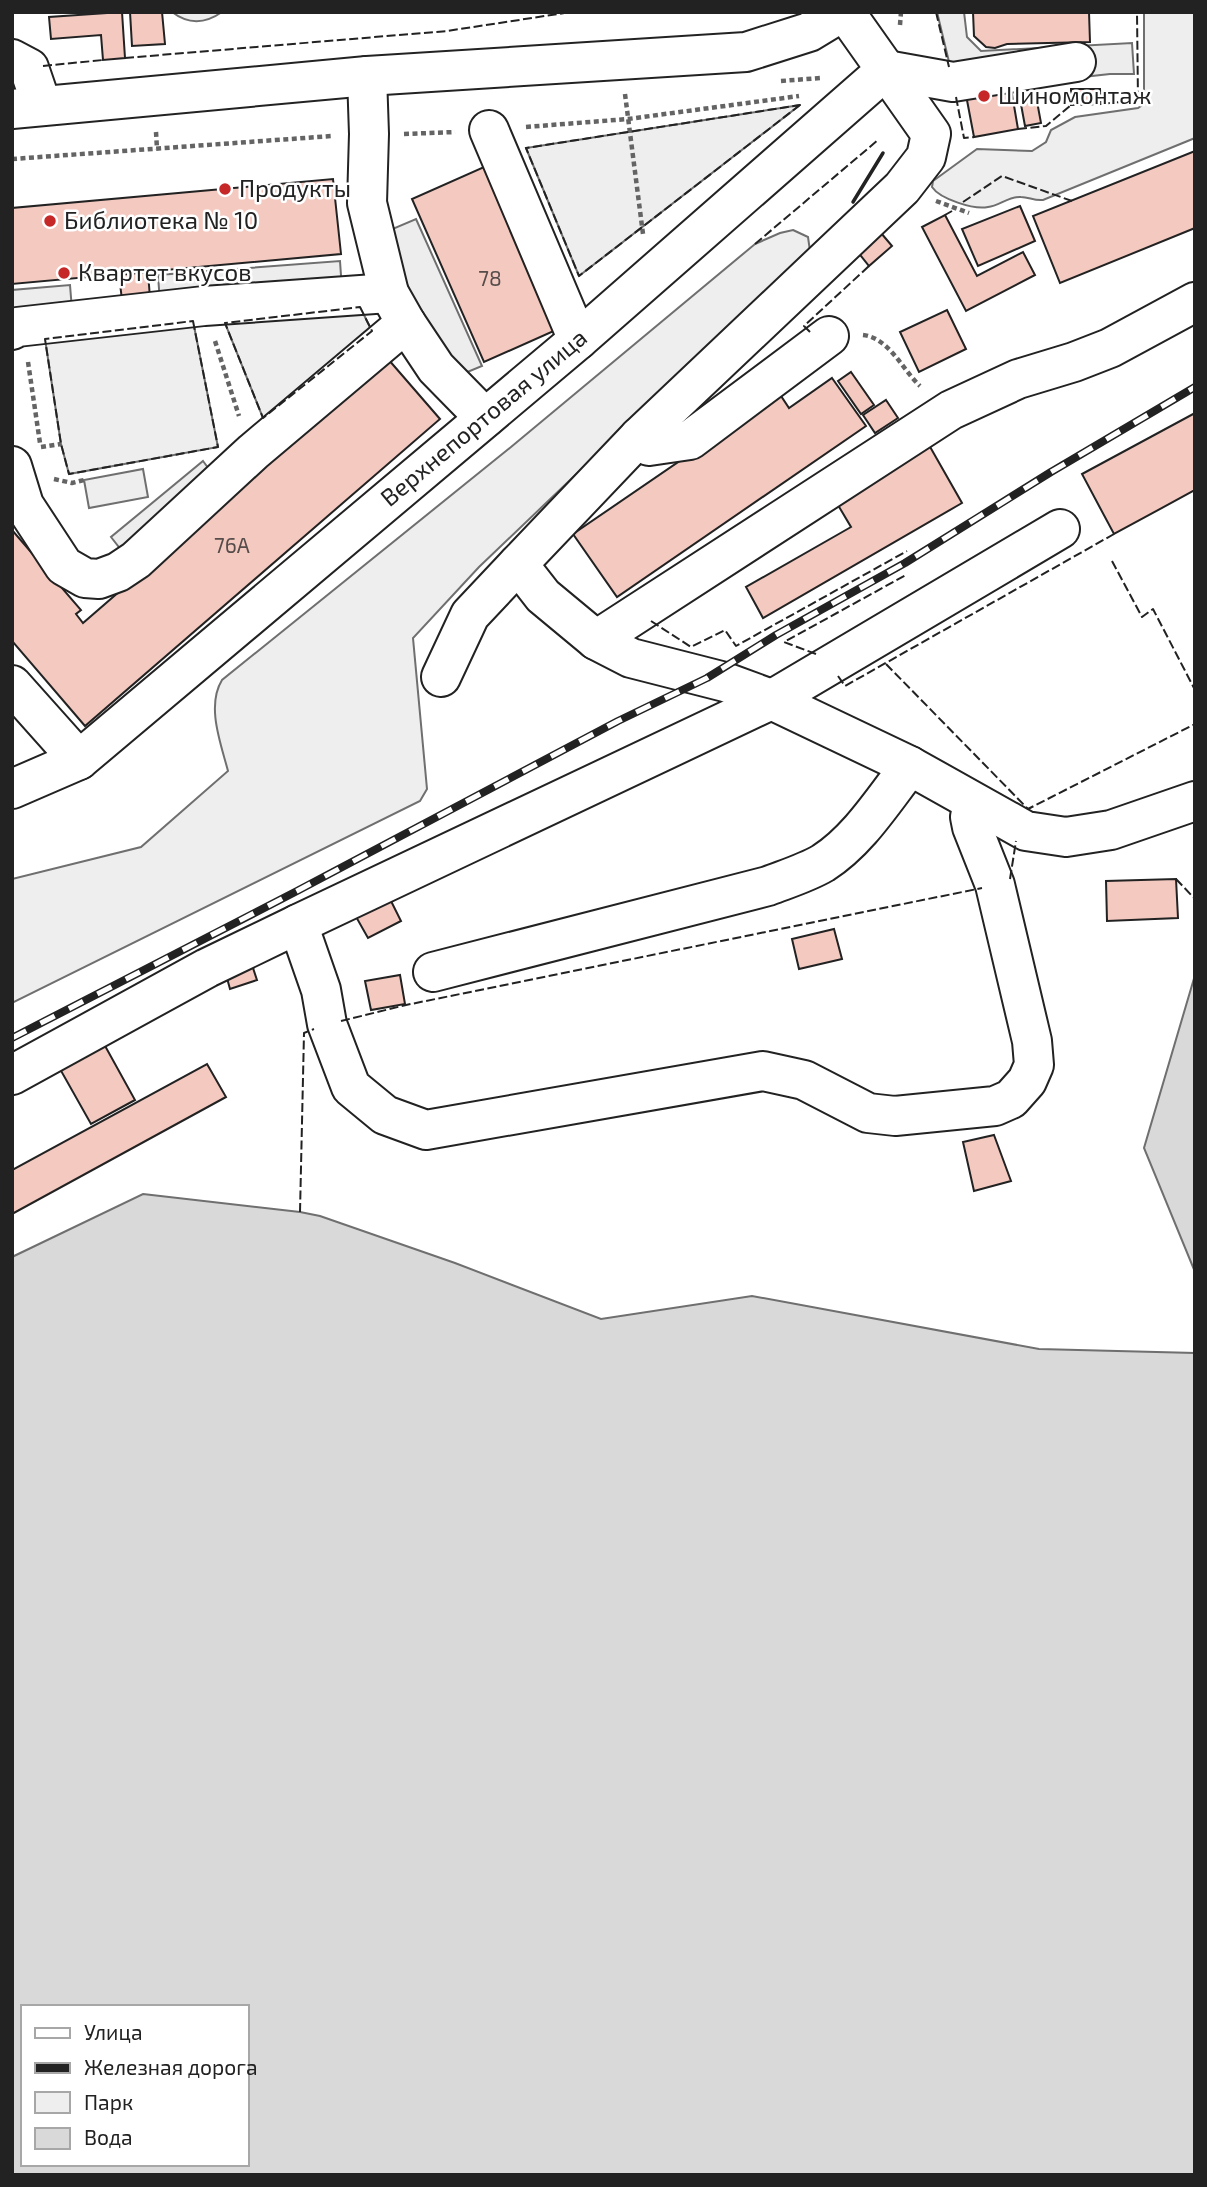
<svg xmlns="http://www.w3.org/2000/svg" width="1207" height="2187" viewBox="0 0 1207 2187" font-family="'Exo 2',sans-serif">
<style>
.green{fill:#eee;stroke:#6f6f6f;stroke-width:2}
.parking{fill:#ededed;stroke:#6f6f6f;stroke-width:2}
.water{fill:#d9d9d9;stroke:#6f6f6f;stroke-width:2;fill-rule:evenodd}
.building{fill:#f3c9c0;stroke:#222;stroke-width:2}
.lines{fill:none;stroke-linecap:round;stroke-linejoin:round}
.minor-casing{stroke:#222;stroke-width:42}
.major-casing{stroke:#222;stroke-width:42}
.path{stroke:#646464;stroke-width:4.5;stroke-dasharray:5 3.5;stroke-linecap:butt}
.minor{stroke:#fff;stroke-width:38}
.major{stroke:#fff;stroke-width:38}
.rail-casing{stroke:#222;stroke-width:8}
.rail{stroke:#fff;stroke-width:5;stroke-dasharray:16;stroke-linecap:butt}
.fence{stroke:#222;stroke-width:2;stroke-dasharray:9 3.5;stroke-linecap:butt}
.wall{stroke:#222;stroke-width:3.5}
.poi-dot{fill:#c62828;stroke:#fff;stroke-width:2.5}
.labels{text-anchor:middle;stroke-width:5;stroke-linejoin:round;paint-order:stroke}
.number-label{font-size:21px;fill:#564c4a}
.poi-label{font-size:24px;fill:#222;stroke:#fff;text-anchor:start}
.street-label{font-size:24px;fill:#222;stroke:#fff}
</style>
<rect width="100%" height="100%" fill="#fff"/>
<g class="green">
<path d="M172,12h50c-17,12 -33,13 -50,0z"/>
<path d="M1144,12h51v126l-152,62c-9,1 -14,-3 -22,-3 -12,-1 -22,9 -33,10 -14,3 -48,-8 -56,-20l1,-6 44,-32 55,2 14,-9 5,-12 24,-13 63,-9 6,-4z"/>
<path d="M800,105l-221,171 -53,-128z"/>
<path d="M793,230l15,7 2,14 -331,316 -66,71 14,151 -7,12 -408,202v-124l129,-32 87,-76c-7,-27 -22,-65 -6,-91l289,-233 244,-203 25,-11z"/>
<path d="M360,307l12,24 -109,87 -38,-95z"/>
<path d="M193,321l25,126 -149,27 -8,-30 -16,-105z"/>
<path d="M143,469l5,28 -59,11 -5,-28z"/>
</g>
<g class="parking">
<path d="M937,12h27l3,25 14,14 151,-8 2,31h-24l-154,17z"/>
<path d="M416,219l66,147 -29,12 -52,-89 -11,-59z"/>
<path d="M340,261l2,29 -182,13 -2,-28z"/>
<path d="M70,285l2,25 -60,5v-25z"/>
<path d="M203,461l11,15 -92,75 -11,-14z"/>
</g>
<g class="water">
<path d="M1195,975v297l-51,-124z"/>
<path d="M143,1194l157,18 20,4 135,47 146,56 151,-23 287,53 156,4v822h-1183v-918zM23,2007h224v157h-224z"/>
</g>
<g class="building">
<path d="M122,12l3,46 -22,2 -2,-25 -50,4 -2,-22z"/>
<path d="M130,12h32l3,32 -33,2z"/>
<path d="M973,12h116l1,30 -83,2 -12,4 -9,-1 -12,-11z"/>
<path d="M1011,88l7,41 -44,8 -8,-42z"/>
<path d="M1071,89h29l1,15 -30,1z"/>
<path d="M1036,96l5,27 -16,3 -5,-27z"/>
<path d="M1195,151v77l-135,55 -27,-67z"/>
<path d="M484,167l72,163 -72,32 -72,-163z"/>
<path d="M333,179l8,75 -329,30v-76z"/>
<path d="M1020,206l15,35 -57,25 -16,-37z"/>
<path d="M945,215l32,61 46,-24 12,23 -69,36 -44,-84z"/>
<path d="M876,227l16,19 -23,20 -16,-20z"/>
<path d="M148,272l2,26 -28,2 -3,-25z"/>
<path d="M947,310l19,39 -47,23 -19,-40z"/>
<path d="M388,359l52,60 -355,307 -73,-85v-111l69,80 -5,4 7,9z"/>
<path d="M851,372l23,33 -13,9 -23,-33z"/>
<path d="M832,378l34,48 -249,171 -44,-63 206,-141 10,15z"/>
<path d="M886,400l12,18 -23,15 -12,-18z"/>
<path d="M1195,413v77l-81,44 -32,-60z"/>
<path d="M929,445l33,58 -199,115 -17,-31 105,-60 -16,-27z"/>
<path d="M1176,879l2,39 -71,3 -1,-40z"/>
<path d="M389,897l12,24 -33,17 -13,-23z"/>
<path d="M834,929l8,30 -43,10 -7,-30z"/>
<path d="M251,962l6,18 -27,9 -5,-18z"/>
<path d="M400,975l5,29 -34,6 -6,-29z"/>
<path d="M104,1044l31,56 -44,24 -31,-55z"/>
<path d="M207,1064l19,33 -214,117v-44z"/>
<path d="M994,1135l17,46 -37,10 -11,-49z"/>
</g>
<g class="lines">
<g class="minor-casing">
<g id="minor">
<path d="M12,59l17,9 13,38"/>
<path d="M886,70l45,64 -5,23 -24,31 -263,249 -121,127 25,32 53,44 35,18 94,24 38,14 147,70 116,65 40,6 45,-7 84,-29"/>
<path d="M886,70l67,12 123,-20"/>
<path d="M367,76l2,58 -2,69 22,90 17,30 30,45 49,50"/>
<path d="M489,130l89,210"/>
<path d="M12,330l5,-3 187,-21 185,-13"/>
<path d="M639,437l10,9 41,-6 139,-104"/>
<path d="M12,466l12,39 40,61 21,12 14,1 19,-7 18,-12 117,-108 153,-129"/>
<path d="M596,640l355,-230 67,-31 56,-17 36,-14 85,-46"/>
<path d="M441,677l29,-62 48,-51"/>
<path d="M12,685l67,75"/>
<path d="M12,789l67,-29 499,-420 308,-270 -41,-58"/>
<path d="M973,803l-3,14 2,10 23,58 37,156 2,24 -7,16 -16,18 -16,7 -100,10 -27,-3 -64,-33 -41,-9 -337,59 -41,-15 -34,-28 -24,-63 -6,-34 -23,-66 473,-224 289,-171"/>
<path d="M433,972l335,-86c18,-7 38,-13 55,-23 36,-23 61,-64 87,-97"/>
<path d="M12,1075l195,-107 91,-44"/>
</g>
</g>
<g class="major-casing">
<path id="major" d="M12,109l355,-33 379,-24 63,-20 33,-20"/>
</g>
<g class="path">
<path d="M900,25l1,-13"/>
<path d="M781,81l40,-3"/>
<path d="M625,94l18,140"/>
<path d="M526,127l102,-8 171,-23"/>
<path d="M156,132l1,17"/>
<path d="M404,134l51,-2"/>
<path d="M12,159l320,-23"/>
<path d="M936,201l33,12"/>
<path d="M863,335c26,3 39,34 57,51"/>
<path d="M215,341l24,75"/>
<path d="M28,362l12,81"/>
<path d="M41,447l20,-3"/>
<path d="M54,479l18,4 12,-3"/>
</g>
<use href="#minor" class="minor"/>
<use href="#major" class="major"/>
<g class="rail-casing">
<path id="rail" d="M12,1038l285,-147 321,-170 89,-43 69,-43 129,-72 146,-91 144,-85"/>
</g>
<use href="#rail" class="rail"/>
<g class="fence">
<path d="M936,12l13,55"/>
<path d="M125,58l322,-27 124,-19"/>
<path d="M43,66l60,-6"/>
<path d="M956,97l8,41 10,-1"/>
<path d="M1101,104l37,-4 -1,-88"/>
<path d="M800,105l-221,171 -53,-128z"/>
<path d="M1018,129l28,-3 25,-21"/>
<path d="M963,202l39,-26 70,25"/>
<path d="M945,215l7,-4"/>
<path d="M755,244l123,-104"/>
<path d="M360,307l12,24 -109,87 -38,-95z"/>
<path d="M193,321l25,126 -149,27 -8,-30 -16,-105z"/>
<path d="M810,332l-6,-6 65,-60"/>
<path d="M1112,561l30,56 11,-8 42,81"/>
<path d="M651,621l40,26 34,-17 11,16 171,-95"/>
<path d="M816,654l-32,-12 122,-67"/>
<path d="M886,664l142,145 167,-85"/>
<path d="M838,676l7,10 269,-152"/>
<path d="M1010,879l6,-38"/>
<path d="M1176,879l19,20"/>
<path d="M341,1021l65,-16 576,-117"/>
<path d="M300,1212l4,-179 10,-4"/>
</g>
<path class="wall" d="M853,202l30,-49"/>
</g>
<g class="poi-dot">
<circle cx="984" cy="96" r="7"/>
<circle cx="225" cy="189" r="7"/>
<circle cx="50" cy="221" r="7"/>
<circle cx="64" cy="273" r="7"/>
</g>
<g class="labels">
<g class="number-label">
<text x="490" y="286">78</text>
<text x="232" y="553">76А</text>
</g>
<g class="poi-label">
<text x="998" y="104">Шиномонтаж</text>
<text x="239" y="197">Продукты</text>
<text x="64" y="229">Библиотека № 10</text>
<text x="78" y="281">Квартет вкусов</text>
</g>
<g class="street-label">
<text transform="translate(484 418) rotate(-40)" y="8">Верхнепортовая улица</text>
</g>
</g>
<rect width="1207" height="2187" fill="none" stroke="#222222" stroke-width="28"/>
<rect x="21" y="2005" width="228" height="161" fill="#ffffff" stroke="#a7a7a7" stroke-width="2"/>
<rect x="35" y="2028" width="35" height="10" fill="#ffffff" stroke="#a7a7a7" stroke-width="2"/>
<text x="84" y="2040" font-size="21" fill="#222222">Улица</text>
<rect x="35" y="2063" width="35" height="10" fill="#222222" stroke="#a7a7a7" stroke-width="2"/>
<text x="84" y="2075" font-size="21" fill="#222222">Железная дорога</text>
<rect x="35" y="2092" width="35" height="21" fill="#eeeeee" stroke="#a7a7a7" stroke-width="2"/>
<text x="84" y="2110" font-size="21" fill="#222222">Парк</text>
<rect x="35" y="2128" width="35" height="21" fill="#d9d9d9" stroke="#a7a7a7" stroke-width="2"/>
<text x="84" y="2145" font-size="21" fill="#222222">Вода</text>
</svg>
